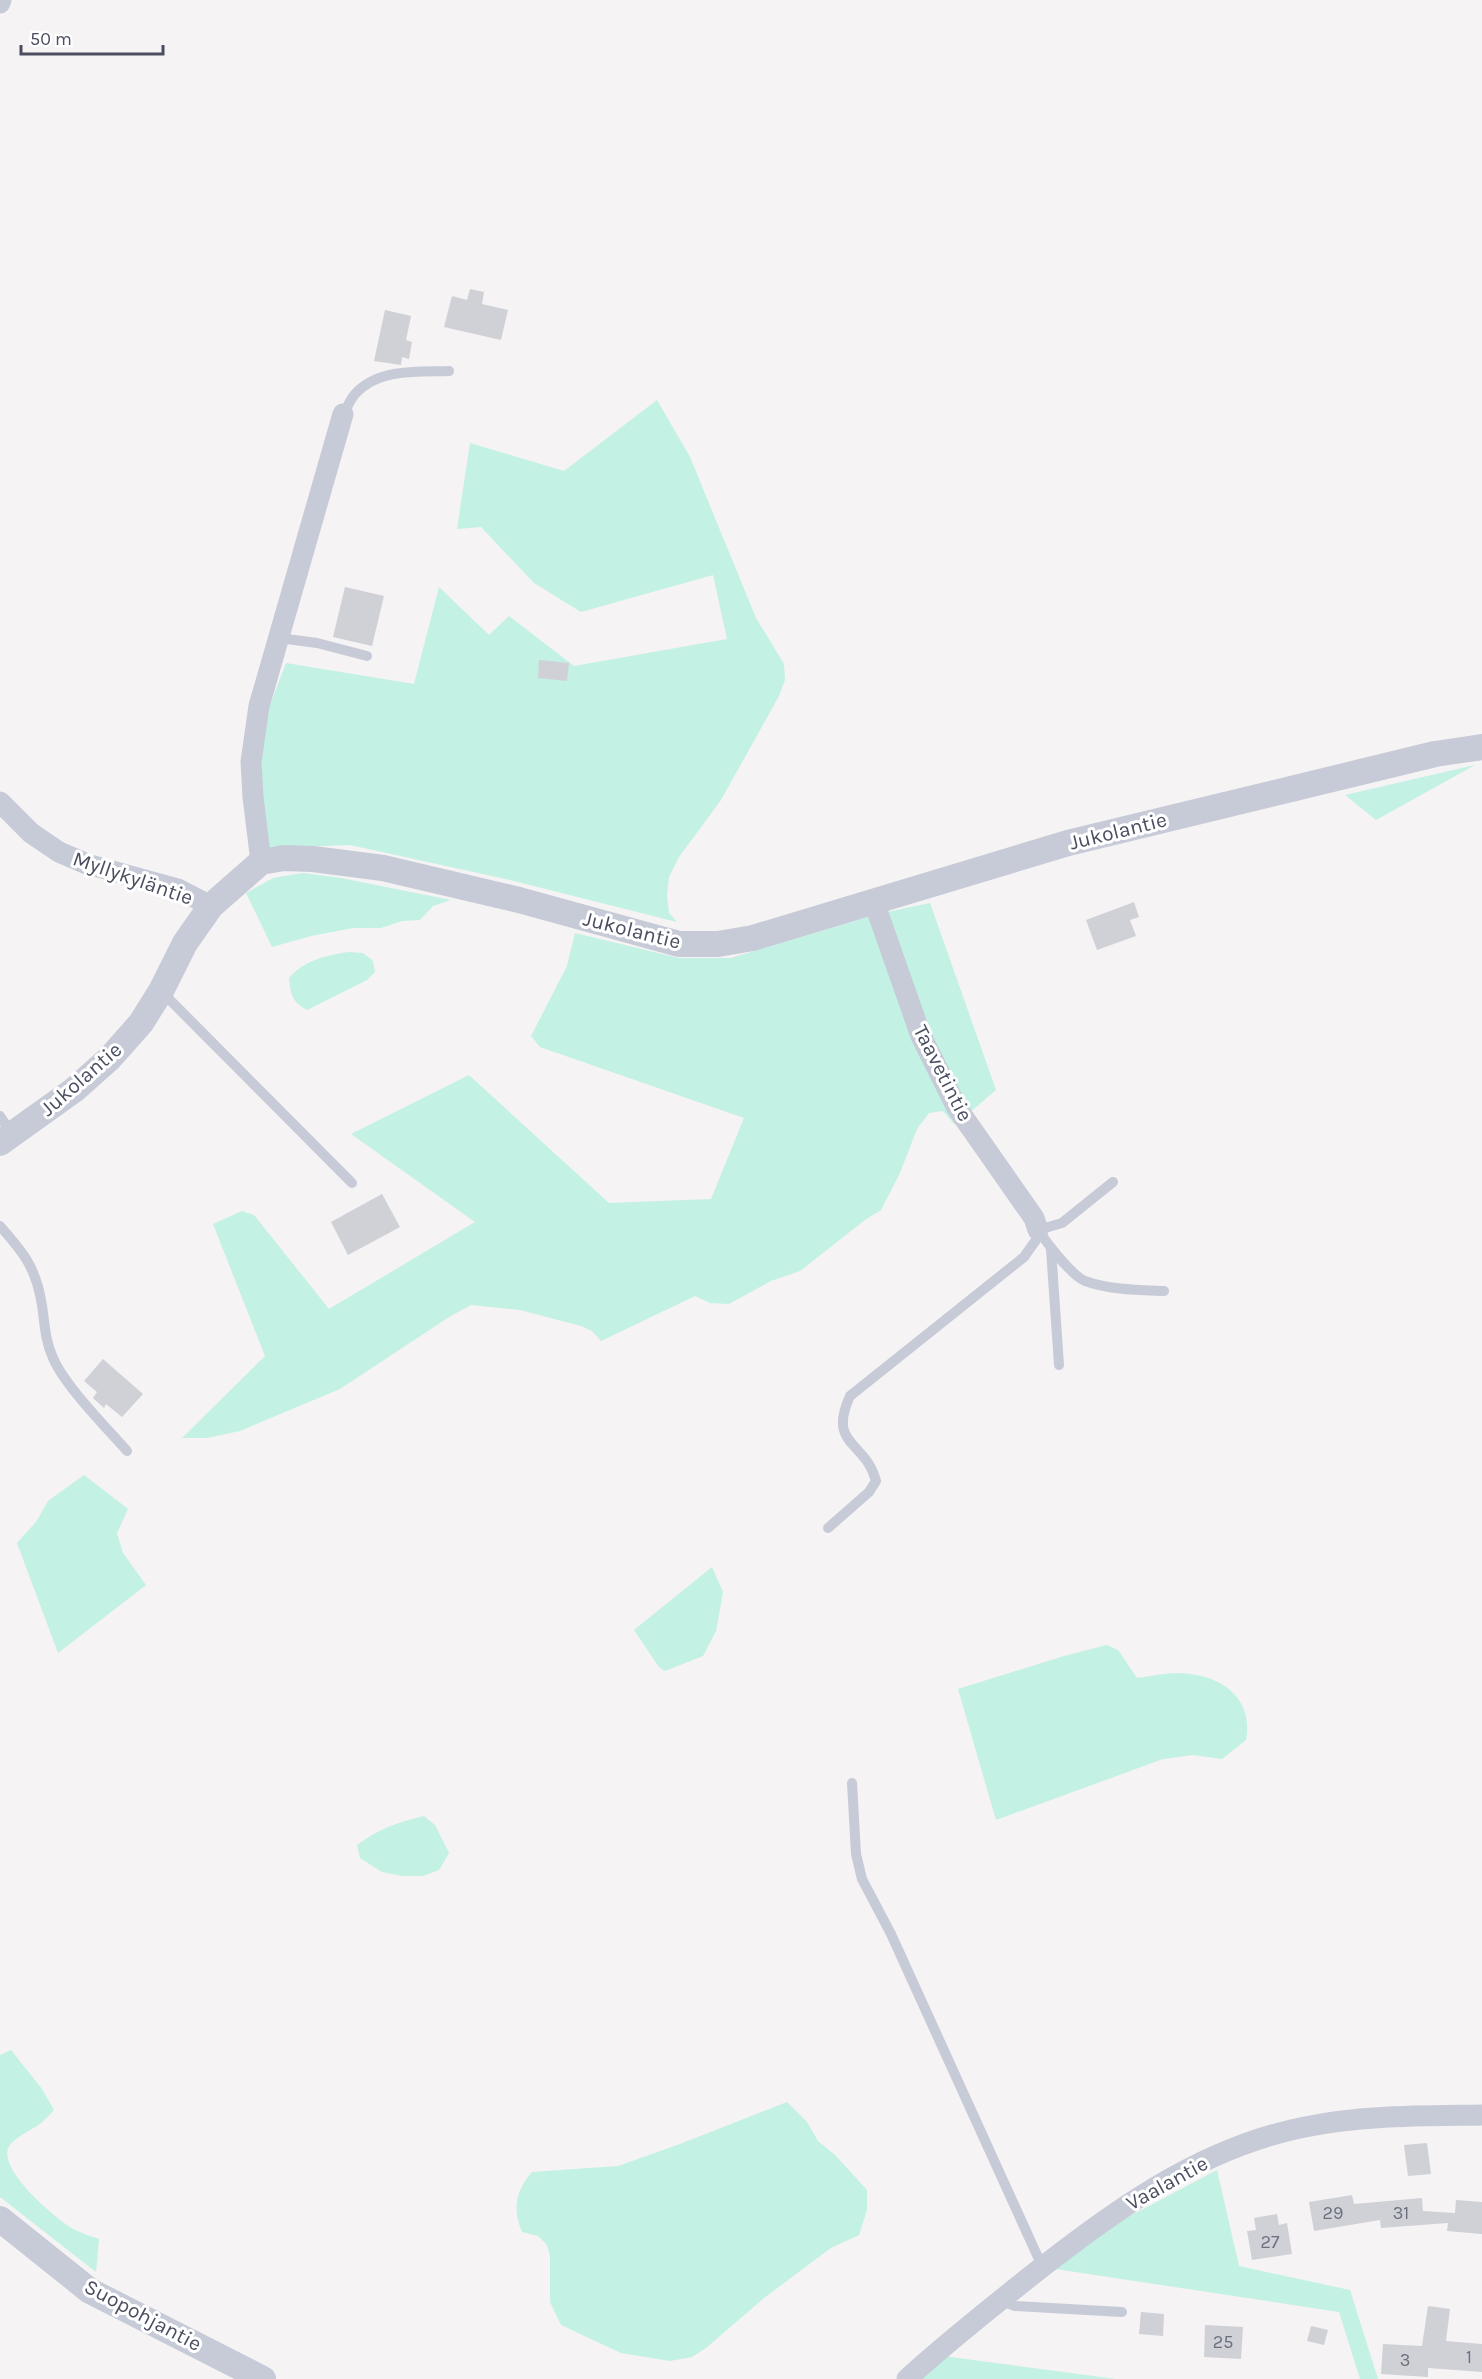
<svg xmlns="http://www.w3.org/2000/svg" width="1482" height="2379" viewBox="0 0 1482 2379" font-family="Karla,sans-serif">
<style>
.green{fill:#c3f1e4}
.building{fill:#cfd1d7}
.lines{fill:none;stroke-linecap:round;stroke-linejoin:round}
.service{stroke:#c7cad7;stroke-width:10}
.minor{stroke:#c7cad7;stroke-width:21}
.tertiary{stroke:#c7cad7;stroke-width:26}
.labels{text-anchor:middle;stroke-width:6;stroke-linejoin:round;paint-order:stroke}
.number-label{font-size:18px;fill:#6b6f7e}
.street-label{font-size:21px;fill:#4a4e60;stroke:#fff}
</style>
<rect width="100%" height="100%" fill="#f5f3f3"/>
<g class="green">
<path d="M657,400l33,57 66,161 28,46 1,16 -6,16 -58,104 -42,57 -10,20 -2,18 2,18 8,9 -167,-42 -160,-35 -84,3 -7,-86 9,-52 18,-47 128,21 25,-97 50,48 20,-19 65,50 153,-27 -14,-64 -132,37 -47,-29 -53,-56 -24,2 13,-86 94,28z"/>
<path d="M1475,765l-99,55 -31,-25z"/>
<path d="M303,873l38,5 110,22 -18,6 -13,14 -18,1 -21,7h-28l-42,8 -39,11 -26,-54 27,-15z"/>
<path d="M930,903l66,187 -41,35 -12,-14 -14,2 -12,16 -17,44 -19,37 -16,10 -65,51 -29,10 -42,23 -19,-1 -15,-7 -94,45 -9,-10 -11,-5 -61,-16 -49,-5 -22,12 -109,72 -100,42 -33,7h-25l83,-82 -52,-132 29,-13 12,4 75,94 146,-87 -124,-88 118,-59 140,128 102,-4 33,-81 -204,-71 -9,-11 36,-70 8,-33 104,25h52l147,-44z"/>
<path d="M349,952l14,1 10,8 2,11 -8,8 -60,30c-16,-9 -16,-16 -18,-32 14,-17 38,-23 60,-26z"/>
<path d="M84,1475l44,34 -11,24 6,20 23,32 -88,68 -41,-110 19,-21 12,-21z"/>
<path d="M712,1567l11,25 -7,39 -13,25 -38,15 -6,-4 -25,-37z"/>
<path d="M1107,1645l11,5 19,28c14,-2 28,-5 42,-5 41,1 75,24 67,67l-24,19 -29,-4 -30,4 -167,61 -38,-131 106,-33z"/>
<path d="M424,1816l11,9 14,28 -10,17 -16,6h-21l-20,-4 -22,-14 -3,-13c21,-16 42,-23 67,-29z"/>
<path d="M11,2050l31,39 12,21c-4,4 -8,9 -13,13 -10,8 -26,13 -33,25 -8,24 47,70 65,81 8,4 17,7 26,10l-3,33 -96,-75v-142z"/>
<path d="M787,2102l20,20 11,19 17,14 32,35v20l-8,25 -28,13 -15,11 -52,39 -58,50 -14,9 -22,4 -49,-8 -60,-28 -11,-23v-46l-3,-11 -9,-9 -16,-4c-10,-23 -6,-42 10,-60l86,-6 62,-22z"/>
<path d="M1217,2170l22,96 111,24 28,89h-18l-21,-67 -290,-44 79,-51z"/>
<path d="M943,2356l173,23h-195z"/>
</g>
<g class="building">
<path d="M470,289l14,3 -2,12 26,6 -7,30 -57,-13 8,-31 15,4z"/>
<path d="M385,310l26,6 -5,24 6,2 -3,17 -7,-2 -1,8 -27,-4z"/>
<path d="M345,587l39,9 -12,50 -39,-9z"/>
<path d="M539,660l30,3 -2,18 -29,-3z"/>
<path d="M1134,902l5,15 -9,3 6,16 -39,14 -11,-30z"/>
<path d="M382,1194l18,33 -52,28 -17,-33z"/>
<path d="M103,1359l40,35 -21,23 -16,-13 -2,4 -11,-10 4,-6 -13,-11z"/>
<path d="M1427,2143l4,31 -23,2 -4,-31z"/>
<path d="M1352,2195l2,9 68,-6 1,13 32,2 1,-13 26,2v32l-35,-3 1,-8 -67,5 -1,-8 -66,11 -5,-29z"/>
<path d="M1277,2214l2,11 8,-2 5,31 -40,6 -5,-29 9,-1 -2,-12z"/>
<path d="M1428,2306l22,3 -4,32 36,3v28l-54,-4v9l-47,-3 2,-30 39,2z"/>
<path d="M1141,2312l23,2 -1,22 -24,-2z"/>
<path d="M1205,2325l38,2 -2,32 -37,-2z"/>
<path d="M1311,2326l17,4 -4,15 -17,-4z"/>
</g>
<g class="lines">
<g class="service">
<path d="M343,414c4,-6 7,-14 12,-20 23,-26 63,-22 94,-23"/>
<path d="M279,638l38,5 50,13"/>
<path d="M162,992l190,191"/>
<path d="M0,1116l12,18"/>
<path d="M0,1226c22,25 35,40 41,74 4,20 3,39 12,58 12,28 53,69 74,93"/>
<path d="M1038,1230c9,13 33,45 47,51 25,9 53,9 79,10"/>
<path d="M1038,1230l24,-7 51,-41"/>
<path d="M1051,1249l8,116"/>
<path d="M828,1528l41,-36 7,-11c-10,-40 -49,-35 -26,-85l174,-139 12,-17 2,-10"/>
<path d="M852,1783l4,71 6,25 29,55 151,332"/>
<path d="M1000,2300l15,6 107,6"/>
</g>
<g class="minor">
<path d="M0,3l1,-3"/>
<path d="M0,802l31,31 28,19 28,12 91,25 33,17"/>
<path d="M261,862l-8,-65 -2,-35 8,-56 84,-292"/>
<path d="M874,902l47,134 36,72 77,110 4,12"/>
<path d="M907,2379c37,-34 76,-65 115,-96 84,-67 175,-135 283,-156 58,-12 118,-11 177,-12"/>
</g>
<g class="tertiary">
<path d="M0,1143l74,-53 36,-32 31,-35 20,-32 24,-48 26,-37 50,-44 23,-4 29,1 70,9 136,32 160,44h39l35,-6 315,-95 367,-89 47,-7"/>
<path d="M0,2219l90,72 173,88"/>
</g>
</g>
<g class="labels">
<g class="number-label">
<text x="1333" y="2219">29</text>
<text x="1401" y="2219">31</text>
<text x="1270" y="2248">27</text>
<text x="1223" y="2348">25</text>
<text x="1469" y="2363">1</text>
<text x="1405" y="2366">3</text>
</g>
<g class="street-label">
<text transform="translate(1118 831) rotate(-14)" y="7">Jukolantie</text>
<text transform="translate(133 878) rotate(19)" y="7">Myllykyläntie</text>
<text transform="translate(632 930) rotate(14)" y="7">Jukolantie</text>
<text transform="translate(943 1073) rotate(63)" y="7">Taavetintie</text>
<text transform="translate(81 1079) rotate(-41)" y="7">Jukolantie</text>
<text transform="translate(1167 2183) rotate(-29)" y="7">Vaalantie</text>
<text transform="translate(143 2315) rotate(28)" y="7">Suopohjantie</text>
</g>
</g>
<path d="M21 45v9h142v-9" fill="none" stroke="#4a4e60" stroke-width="3"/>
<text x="30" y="45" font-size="18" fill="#4a4e60" stroke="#ffffff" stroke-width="4.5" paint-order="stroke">50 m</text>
</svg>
